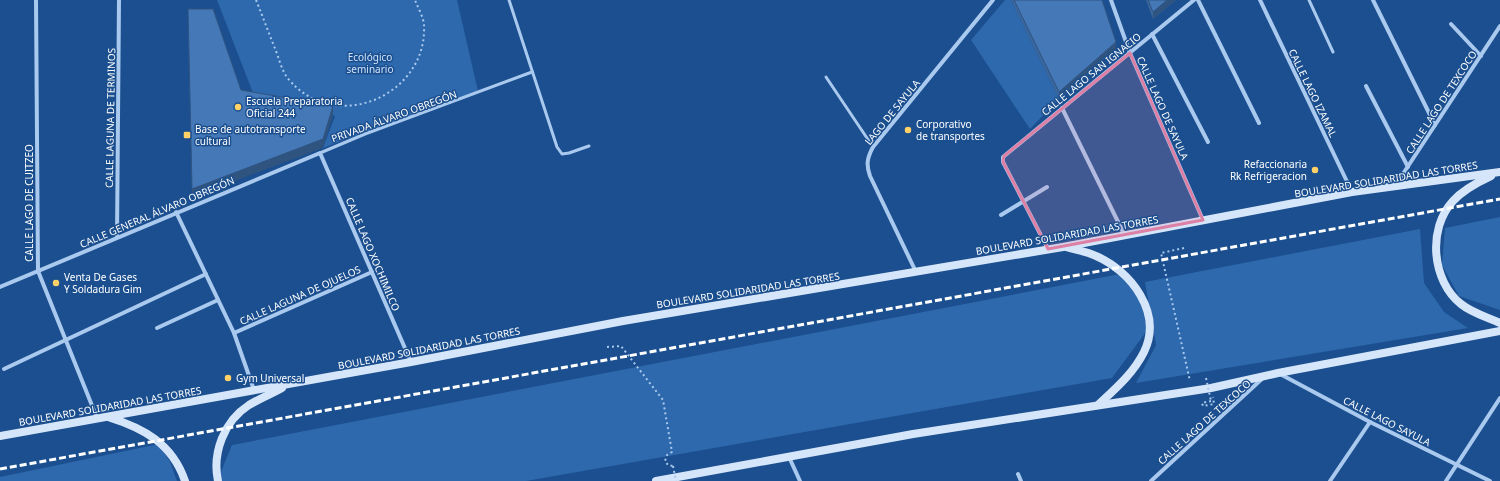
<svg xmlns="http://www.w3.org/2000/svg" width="1500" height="481" viewBox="0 0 1500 481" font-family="'Noto Sans',sans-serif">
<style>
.green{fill:#2e69ad}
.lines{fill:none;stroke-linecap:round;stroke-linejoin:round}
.path{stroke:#a9c9ee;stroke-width:2;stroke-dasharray:2 3;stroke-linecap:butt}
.lane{stroke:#a9c9ee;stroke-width:3}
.street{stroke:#a9c9ee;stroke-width:4}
.secondary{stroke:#d6e6fa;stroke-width:8}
.rail{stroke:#fff;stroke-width:3;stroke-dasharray:7 3;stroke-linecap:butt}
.path-bridge{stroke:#a9c9ee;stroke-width:2;stroke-dasharray:2 3;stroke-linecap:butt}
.wall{fill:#3a679d}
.shaded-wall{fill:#305480}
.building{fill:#4478b7;stroke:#305480}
.marked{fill:#dd80a5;fill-opacity:0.2;stroke:#dd80a5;stroke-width:3;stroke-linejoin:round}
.poi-dot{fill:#ffd166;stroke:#1b4f8f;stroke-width:1.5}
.labels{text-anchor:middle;stroke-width:3;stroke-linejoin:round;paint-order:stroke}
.park-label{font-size:10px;fill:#cfe3fa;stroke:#1b4f8f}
.street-label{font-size:10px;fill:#fff;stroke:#1b4f8f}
.poi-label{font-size:10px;fill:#fff;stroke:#1b4f8f;text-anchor:start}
</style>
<rect width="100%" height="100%" fill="#1b4f8f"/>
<g class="green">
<path d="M217,0h240l21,91 -155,57 12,-32 -82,-23z"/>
<path d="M1005,0h6l48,99 -29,30 -59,-89z"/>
<path d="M1500,217v93l-41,-14 -17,-31 3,-37z"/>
<path d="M1420,229l4,54 20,29 24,16 -332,55 20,-38 -11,-63z"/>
<path d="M1120,274c17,19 25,32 26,58l-34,46 -586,103h-308v-2l14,-34z"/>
<path d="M159,444l11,18 7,19h-177v-4z"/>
</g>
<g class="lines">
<g class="path">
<path d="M256,0c7,17 13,34 20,51 3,8 5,16 9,23 2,4 7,9 10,12 48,46 132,6 129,-60 0,-8 -6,-18 -9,-26"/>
<path d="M1184,248l-23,5 29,128"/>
<path d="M607,347l14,-1 42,54 9,52 -5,3 -2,6 3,4 5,1"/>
<path d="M1211,401l-9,2 1,3 11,-2 -1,-7"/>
</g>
<g class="lane">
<path d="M509,0l48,147 5,7 7,-1 20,-7"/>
<path d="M1309,0l24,52"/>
<path d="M826,77l47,70"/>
<path d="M320,153l45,-19 167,-62"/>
</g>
<g class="street">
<path d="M36,0l2,271 59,147"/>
<path d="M1111,0l19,53 73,167"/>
<path d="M1198,0l61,123"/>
<path d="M1260,0l92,192"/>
<path d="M1373,0l62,125"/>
<path d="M1451,24l30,32"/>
<path d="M1152,34l56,108"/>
<path d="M1366,86l42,81"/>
<path d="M1062,108l62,126"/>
<path d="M1395,186l105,-160"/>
<path d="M176,212l58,121 20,57"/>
<path d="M1001,215l46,-28"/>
<path d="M117,237l2,-237"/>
<path d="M1048,249l-45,-87v-5l191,-157"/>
<path d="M916,272l-46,-96c-4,-11 -3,-18 3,-29l120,-147"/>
<path d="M0,287l320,-134 91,209"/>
<path d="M157,328l61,-28"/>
<path d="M234,333l138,-61"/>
<path d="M4,369l202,-95"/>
<path d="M1280,374l90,48 120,59"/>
<path d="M789,457l11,24"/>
<path d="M1018,474l3,7"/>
<path d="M1151,481l113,-104"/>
<path d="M1330,481l40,-59"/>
<path d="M1446,481l54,-83"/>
</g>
<g class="secondary">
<path d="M1491,176c-13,6 -28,14 -38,25 -26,28 -21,80 8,103 11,9 26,13 39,19"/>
<path d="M1066,247c10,3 20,4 30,9 35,15 67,57 48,96 -11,22 -29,37 -46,53"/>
<path d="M108,417c35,11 64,26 77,64"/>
<path d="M0,436l411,-74 212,-41 440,-74 289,-55 148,-20"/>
<path d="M218,481c-6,-28 6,-60 31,-76 10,-6 22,-11 33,-17"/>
<path d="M656,481l257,-47 298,-46 67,-15 222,-42"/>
</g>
<path class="rail" d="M0,469l1500,-270"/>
<g class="path-bridge">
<path d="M1206,378l5,23"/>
<path d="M673,466l3,15"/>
</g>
</g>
<g class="wall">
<path d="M1011,0h91l14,49 -57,50z"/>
<path d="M1146,0h30l-23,19z"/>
</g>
<g class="shaded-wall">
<path d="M1167,0h9l-23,19v-7z"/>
<path d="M1116,42v7l-57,50v-7z"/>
<path d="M333,106v9l-10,33 -131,49v-8z"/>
</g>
<g class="building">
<path d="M1014,0h88l14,42 -57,50z"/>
<path d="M1148,0h19l-14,12z"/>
<path d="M188,9h25l28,81 92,16 -10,33 -131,50z"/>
</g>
<path class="marked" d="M1130,53l73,167 -155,29 -45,-87 1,-6z"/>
<g class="poi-dot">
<circle cx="238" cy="107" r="4"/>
<circle cx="908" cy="130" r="4"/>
<rect x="183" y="131" width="8" height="8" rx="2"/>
<circle cx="1315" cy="170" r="4"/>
<circle cx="56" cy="283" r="4"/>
<circle cx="228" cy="378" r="4"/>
</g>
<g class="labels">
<g class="park-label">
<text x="370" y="61">Ecológico<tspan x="370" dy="12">seminario</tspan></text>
</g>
<g class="street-label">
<text transform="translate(1091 74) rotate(-39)" y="4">CALLE LAGO SAN IGNACIO</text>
<text transform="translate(1313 93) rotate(64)" y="4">CALLE LAGO IZAMAL</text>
<text transform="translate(1441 102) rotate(-57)" y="4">CALLE LAGO DE TEXCOCO</text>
<text transform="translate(1163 108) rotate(66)" y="4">CALLE LAGO DE SAYULA</text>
<text transform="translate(892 112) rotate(-51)" y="4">LAGO DE SAYULA</text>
<text transform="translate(394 116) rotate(-20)" y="4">PRIVADA ÁLVARO OBREGÓN</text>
<text transform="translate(110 118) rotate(-89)" y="4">CALLE LAGUNA DE TERMINOS</text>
<text transform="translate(1386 179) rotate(-9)" y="4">BOULEVARD SOLIDARIDAD LAS TORRES</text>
<text transform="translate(29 203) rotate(-90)" y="4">CALLE LAGO DE CUITZEO</text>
<text transform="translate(157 212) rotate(-23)" y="4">CALLE GENERAL ÁLVARO OBREGÓN</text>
<text transform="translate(1067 235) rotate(-10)" y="4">BOULEVARD SOLIDARIDAD LAS TORRES</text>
<text transform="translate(373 254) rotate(67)" y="4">CALLE LAGO XOCHIMILCO</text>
<text transform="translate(748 290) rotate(-9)" y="4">BOULEVARD SOLIDARIDAD LAS TORRES</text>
<text transform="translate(300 295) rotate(-24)" y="4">CALLE LAGUNA DE OJUELOS</text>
<text transform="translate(429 348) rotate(-11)" y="4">BOULEVARD SOLIDARIDAD LAS TORRES</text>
<text transform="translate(110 406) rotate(-10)" y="4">BOULEVARD SOLIDARIDAD LAS TORRES</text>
<text transform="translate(1387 421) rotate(27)" y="4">CALLE LAGO SAYULA</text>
<text transform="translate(1204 422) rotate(-42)" y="4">CALLE LAGO DE TEXCOCO</text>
</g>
<g class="poi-label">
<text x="246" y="105">Escuela Preparatoria<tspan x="246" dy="12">Oficial 244</tspan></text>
<text x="916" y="128">Corporativo<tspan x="916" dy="12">de transportes</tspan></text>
<text x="195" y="133">Base de autotransporte<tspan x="195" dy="12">cultural</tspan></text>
<text x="1307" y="168" text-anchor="end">Refaccionaria<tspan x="1307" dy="12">Rk Refrigeracion</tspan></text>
<text x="64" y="281">Venta De Gases<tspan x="64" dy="12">Y Soldadura Gim</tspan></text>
<text x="236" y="382">Gym Universal</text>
</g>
</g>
</svg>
